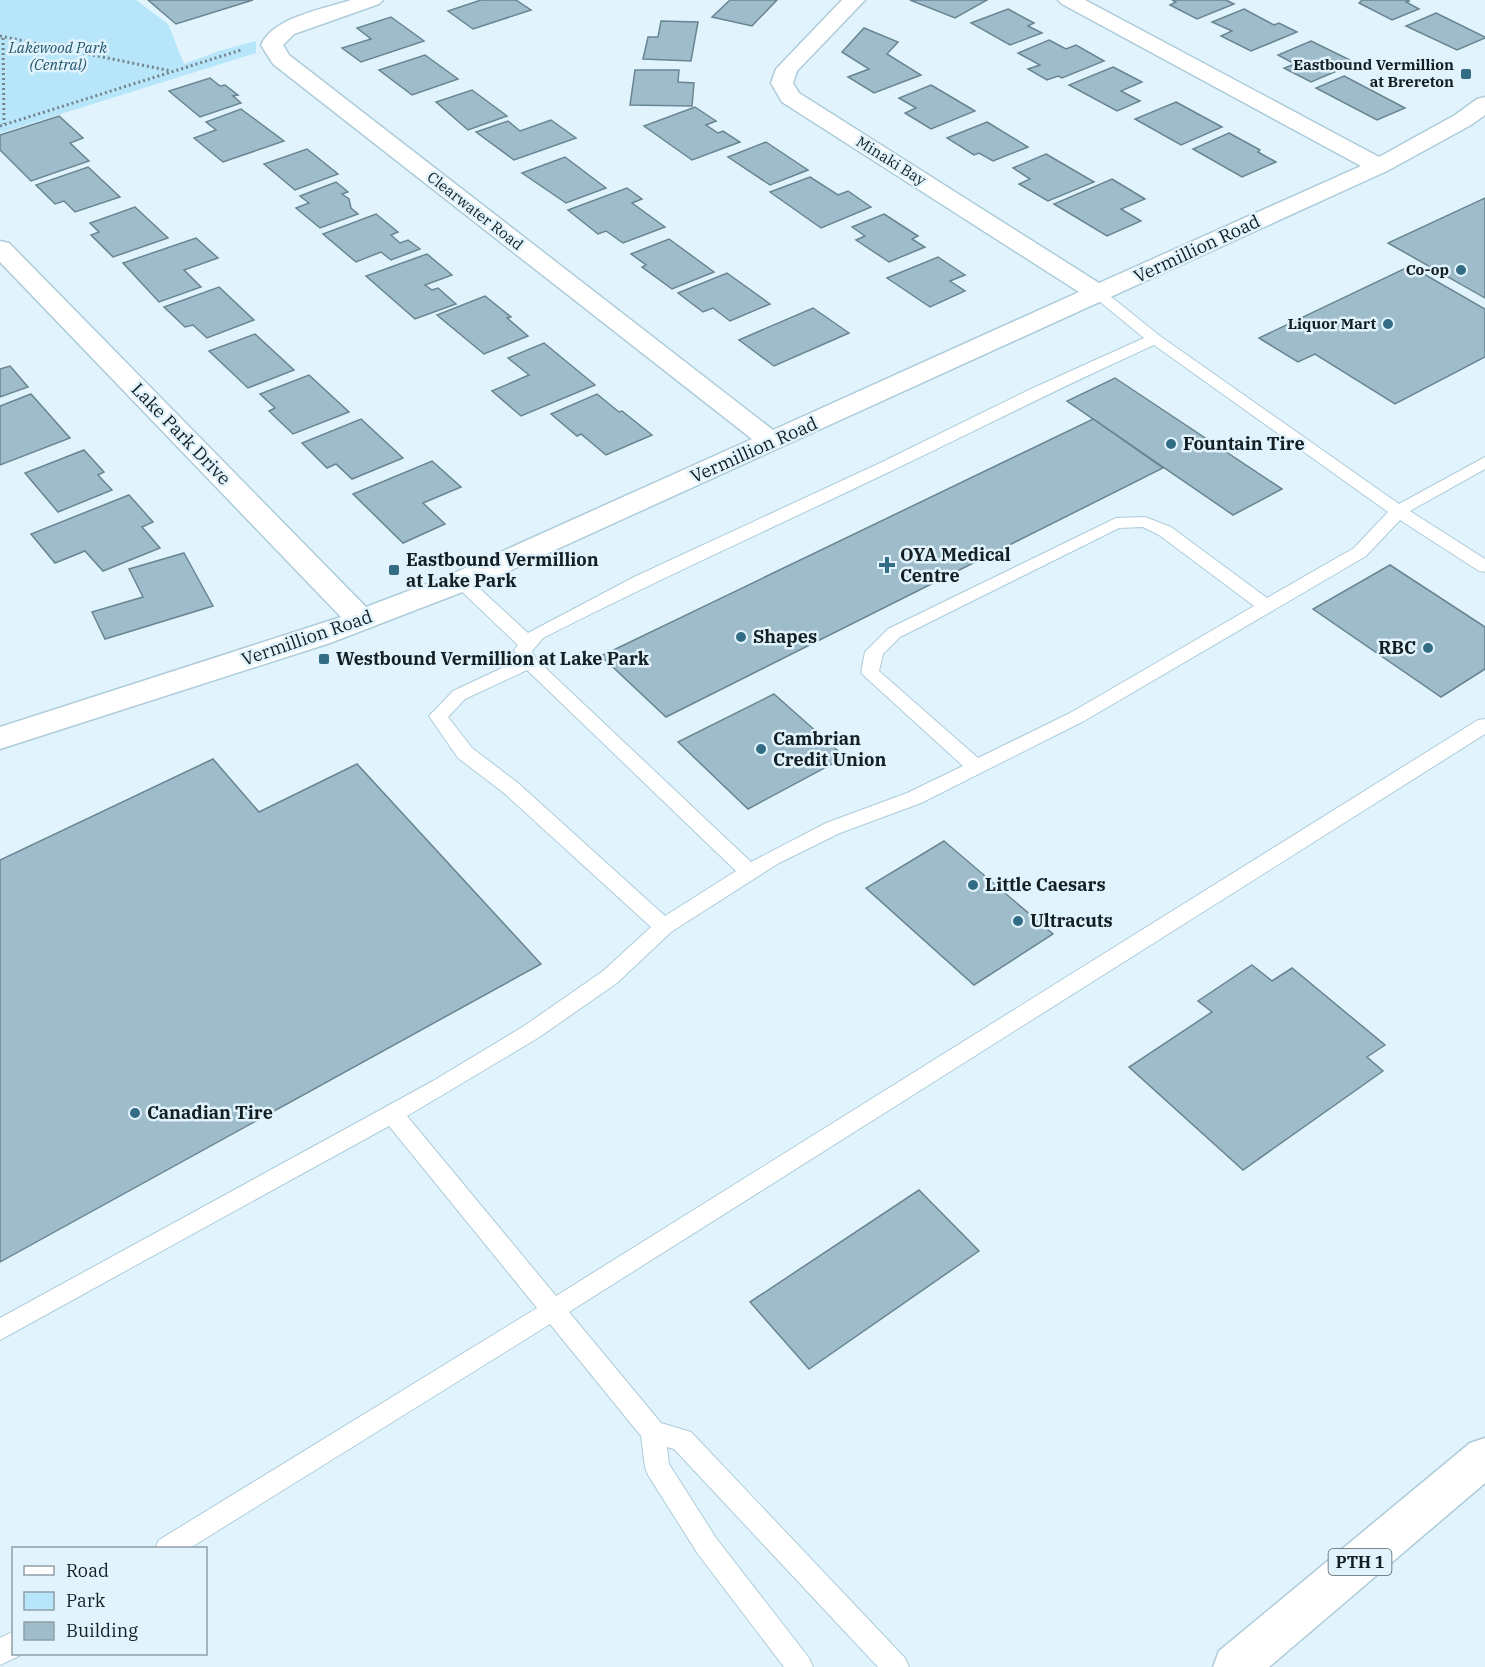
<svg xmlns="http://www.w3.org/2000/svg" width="1485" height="1667" viewBox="0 0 1485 1667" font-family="'IBM Plex Serif',serif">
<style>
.green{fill:#b7e5fa}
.building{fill:#9ebcca;stroke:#688592;stroke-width:1.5}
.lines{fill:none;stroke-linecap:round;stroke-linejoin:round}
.lane-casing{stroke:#adccda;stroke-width:2}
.street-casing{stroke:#adccda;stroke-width:3}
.highway-casing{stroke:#adccda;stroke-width:3}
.path{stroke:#748289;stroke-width:3;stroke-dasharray:2 3;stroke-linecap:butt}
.lane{fill:#fff;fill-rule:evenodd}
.street{fill:#fff;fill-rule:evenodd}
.highway{fill:#fff;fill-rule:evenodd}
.poi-dot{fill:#326d85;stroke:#e1f4fd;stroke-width:2}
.labels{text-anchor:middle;stroke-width:5;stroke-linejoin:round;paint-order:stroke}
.far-park-label{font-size:15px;font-style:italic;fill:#21556a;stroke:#e1f4fd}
.far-poi-label{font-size:15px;font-weight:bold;fill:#141f24;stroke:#e1f4fd;text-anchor:end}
.far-street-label{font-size:15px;fill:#141f24;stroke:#e1f4fd}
.shield{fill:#e1f4fd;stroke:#525f65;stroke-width:1.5}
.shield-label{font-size:16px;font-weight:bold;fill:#141f24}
.street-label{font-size:18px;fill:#141f24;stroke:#e1f4fd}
.poi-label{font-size:18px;font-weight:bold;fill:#141f24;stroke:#e1f4fd;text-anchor:start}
</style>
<rect width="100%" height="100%" fill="#e1f4fd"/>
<path class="green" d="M0,0h136l32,24 16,40 35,-13 37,-10v12l-256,80z"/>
<g class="building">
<path d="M148,0h105l-77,24z"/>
<path d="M481,0h35l15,10 -58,19 -25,-18z"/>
<path d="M730,0h47l-25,26 -40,-9z"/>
<path d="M910,0h77l-32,18z"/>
<path d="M1172,0h54l8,4 -37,15 -27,-14 6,-3z"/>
<path d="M1362,0h45l2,1 -3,1 13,7 -27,11 -33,-17z"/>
<path d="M1008,9l26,14 -6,3 14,7 -32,12 -39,-22z"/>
<path d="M1244,9l30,16 5,-2 18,9 -46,19 -30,-15 11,-5 -20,-9z"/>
<path d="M1436,13l49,24v1l-28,12 -51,-24z"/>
<path d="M391,17l33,24 -63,21 -19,-14 29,-9 -14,-11z"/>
<path d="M661,21l37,1 -7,39 -48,-2 5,-22h10z"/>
<path d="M864,28l34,14 -11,12 34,21 -47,18 -26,-16 21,-8 -27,-17z"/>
<path d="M1049,40l17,9 10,-4 28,16 -42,17 -4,-2 -11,4 -19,-11 12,-4 -22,-12z"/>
<path d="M1311,41l45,22 -45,19 -27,-14 11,-4 -17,-9z"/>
<path d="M425,55l33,24 -46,16 -33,-25z"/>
<path d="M1113,67l29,15 -21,9 19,10 -23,10 -48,-26z"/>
<path d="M635,70h44l-1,12 16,1 -2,23 -62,-1z"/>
<path d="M1344,76l61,32 -28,12 -61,-32z"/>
<path d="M210,78l10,8 5,-1 13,10 -5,1 8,7 -41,14 -31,-26z"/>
<path d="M931,85l44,26 -44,18 -26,-16 11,-5 -17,-10z"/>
<path d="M472,90l35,26 -39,14 -32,-28z"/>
<path d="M1176,102l46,25 -41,18 -46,-26z"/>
<path d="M695,107l21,14 -10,4 12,8 5,-2 17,11 -48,18 -48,-34z"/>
<path d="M241,109l43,32 -61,21 -29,-24 22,-8 -10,-8z"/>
<path d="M59,116l24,22 -13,5 19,18 -58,20 -31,-31v-15z"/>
<path d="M551,120l25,18 -62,22 -38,-28 32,-11 12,10z"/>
<path d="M987,122l41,25 -35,14 -14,-8 -5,2 -27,-17z"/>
<path d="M1229,133l31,17 -2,2 18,10 -34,15 -49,-28z"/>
<path d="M766,142l42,28 -38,15 -42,-28z"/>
<path d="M307,149l31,25 -43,16 -31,-26z"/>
<path d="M1046,154l48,28 -46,19 -29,-17 11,-5 -17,-11z"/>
<path d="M565,157l41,31 -40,15 -44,-30z"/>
<path d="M88,167l32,30 -45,15 -11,-11 -9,3 -19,-19z"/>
<path d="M810,177l28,18 10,-4 23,16 -50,21 -51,-36z"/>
<path d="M1112,179l33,20 -24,10 20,12 -34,15 -53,-32z"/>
<path d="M336,182l12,10 -6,2 7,5 2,9 7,6 -38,14 -24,-20 13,-5 -9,-7z"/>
<path d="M627,188l15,11 -10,4 33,24 -42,16 -17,-12 -8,3 -30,-24z"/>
<path d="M1485,198v100l-97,-55z"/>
<path d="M135,207l33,31 -55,19 -22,-22 8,-3 -9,-9z"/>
<path d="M376,214l22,18 -7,3 9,8 8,-3 12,9 -29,11 -10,-8 -25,10 -33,-28z"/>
<path d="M884,214l34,22 -6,3 13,8 -36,15 -33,-22 9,-4 -13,-9z"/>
<path d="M196,238l22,20 -34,12 17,17 -42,15 -36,-39z"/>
<path d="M669,239l45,33 -42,17 -30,-22 4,-2 -15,-11z"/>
<path d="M427,254l25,21 -27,10 7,5 6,-2 18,16 -41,15 -49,-43z"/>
<path d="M938,257l27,18 -15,6 15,10 -35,16 -43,-29z"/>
<path d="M1410,266l75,43v48l-90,47 -80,-50 -17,8 -39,-24z"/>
<path d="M727,273l43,31 -40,17 -17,-13 -10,4 -25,-19z"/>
<path d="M219,287l35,33 -47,18 -14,-13 -8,2 -21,-20z"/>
<path d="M485,296l26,21 -4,1 21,18 -44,18 -47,-39z"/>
<path d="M813,308l36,25 -75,33 -35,-26z"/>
<path d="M255,334l39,36 -46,18 -39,-37z"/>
<path d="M544,343l51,42 -74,31 -29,-25 37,-16 -21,-17z"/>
<path d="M10,366l18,21 -28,10v-28z"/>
<path d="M309,375l40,37 -56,22 -24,-23 6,-3 -15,-14z"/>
<path d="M1115,378l167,111 -49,26 -166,-114z"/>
<path d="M31,394l39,44 -70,27v-59z"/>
<path d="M597,394l22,18 3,-1 30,24 -46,20 -25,-21 -4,2 -26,-22z"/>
<path d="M361,419l42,39 -51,21 -16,-15 -9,4 -25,-25z"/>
<path d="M1093,419l70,49 -497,249 -65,-61z"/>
<path d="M84,450l20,22 -6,3 14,15 -54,22 -33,-39z"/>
<path d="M432,461l29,26 -38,16 22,21 -42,19 -50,-49z"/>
<path d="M129,495l24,27 -11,5 18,21 -57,23 -18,-20 -30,12 -24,-29z"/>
<path d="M184,553l29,53 -108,33 -13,-27 51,-15 -14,-28z"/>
<path d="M1390,565l95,62v42l-44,28 -128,-88z"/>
<path d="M774,694l71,63 -97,52 -70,-67z"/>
<path d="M213,759l46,53 98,-48 184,200 -541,298v-402z"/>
<path d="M944,841l109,93 -79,51 -108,-97z"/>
<path d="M1252,965l20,16 20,-13 93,77 -18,12 16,14 -140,99 -114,-103 83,-55 -14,-11z"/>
<path d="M919,1190l60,61 -170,118 -59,-67z"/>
</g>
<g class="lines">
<g class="lane-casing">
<g id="lane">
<path d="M1099,290l5,1 56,45 239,168 86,-47v12l-75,42 75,48v13l-6,-1 -79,-51 -34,36 -282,165 -163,82 -81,30 -61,30 -108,69 -54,51 -79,55 -131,78 149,180 922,-576 7,-1v15l-916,578 92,111 30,9 214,226 4,9h-31l-204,-218 -7,-2 2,17 47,74 93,120 4,9h-29l-86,-113 -50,-79 -3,-8 -4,-31 -91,-112 -360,224h-35l4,-8 378,-232 -148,-182 -389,214v-22l433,-237 91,-55 79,-55 48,-44 -147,-134 -46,-35 -29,-42 24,-25 66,-31 -5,-10 4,-5 -63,-60 -3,-4 3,-4h12l61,56 106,-56 246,-114 153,-75 111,-50 -50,-41 -2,-3 2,-3zM1154,345l234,167 -34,36 -87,50 -96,-71 -26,-10 -29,1 -228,111 -23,23 -4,21 102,93 -56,27 -81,30 -75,39 -215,-203 -4,-8 11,-13c115,-59 232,-111 348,-167 88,-42 174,-86 263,-126zM1143,527l16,8 95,71 -184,107 -92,45 -99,-87 4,-17 17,-17 219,-109zM527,670l209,201 -71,45 -147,-133 -46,-35 -24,-31 17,-18z"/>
<path d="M14,1631v23h9l-23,11v-27z"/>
</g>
</g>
<g class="street-casing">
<path id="street" d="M351,0h32l-4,4 -85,30 -11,11 6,10 484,375 306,-138 -297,-190 -11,-19 5,-14 66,-69h23l-68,71 -4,12 6,10 300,190 262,-117 -299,-162 -4,-4h27l294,157 76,-42 22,-16 8,-2v18l-14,10 -84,46 -922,420 -135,52 -330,106v-22l341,-110 -341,-355v-21l9,2 357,364 79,-30 307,-138 -479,-375 -12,-19c12,-28 63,-36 90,-45z"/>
</g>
<g class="highway-casing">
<path id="highway" d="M1485,1438v45l-216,184h-56l6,-16 251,-208z"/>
</g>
<g class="path">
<path d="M0,36l171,35"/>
<path d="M3,38l1,86"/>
<path d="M0,126l241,-76"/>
</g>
<use href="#lane" class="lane"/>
<use href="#street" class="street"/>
<use href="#highway" class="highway"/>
</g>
<g class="poi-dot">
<rect x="1460" y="68" width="12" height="12" rx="3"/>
<circle cx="1461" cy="270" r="6"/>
<circle cx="1388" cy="324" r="6"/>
<circle cx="1171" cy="444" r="6"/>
<path d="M884 556h6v6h6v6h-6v6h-6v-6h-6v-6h6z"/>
<rect x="388" y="564" width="12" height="12" rx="3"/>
<circle cx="741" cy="637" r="6"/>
<circle cx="1428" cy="648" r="6"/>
<rect x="318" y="653" width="12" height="12" rx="3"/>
<circle cx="761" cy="749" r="6"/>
<circle cx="973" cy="885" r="6"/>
<circle cx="1018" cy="921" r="6"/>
<circle cx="135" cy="1113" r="6"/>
</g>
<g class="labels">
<g class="far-park-label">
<text x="58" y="53">Lakewood Park<tspan x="58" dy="17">(Central)</tspan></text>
</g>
<g class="far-poi-label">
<text x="1454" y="70">Eastbound Vermillion<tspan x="1454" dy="17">at Brereton</tspan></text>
<text x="1449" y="275">Co-op</text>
<text x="1376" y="329">Liquor Mart</text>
</g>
<g class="far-street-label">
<text transform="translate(891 161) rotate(32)" y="5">Minaki Bay</text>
<text transform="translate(475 211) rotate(38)" y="5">Clearwater Road</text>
</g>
<rect class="shield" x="1328.5" y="1549" width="63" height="26" rx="4.5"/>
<g class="shield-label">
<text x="1360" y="1568">PTH 1</text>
</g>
<g class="street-label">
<text transform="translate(1197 249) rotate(-25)" y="6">Vermillion Road</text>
<text transform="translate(181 434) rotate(46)" y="6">Lake Park Drive</text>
<text transform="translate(754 450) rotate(-24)" y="6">Vermillion Road</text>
<text transform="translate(307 638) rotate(-19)" y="6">Vermillion Road</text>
</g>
<g class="poi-label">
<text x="1183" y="450">Fountain Tire</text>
<text x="900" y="561">OYA Medical<tspan x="900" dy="21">Centre</tspan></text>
<text x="406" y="566">Eastbound Vermillion<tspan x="406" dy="21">at Lake Park</tspan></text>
<text x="753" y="643">Shapes</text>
<text x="1416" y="654" text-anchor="end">RBC</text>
<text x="336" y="665">Westbound Vermillion at Lake Park</text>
<text x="773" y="745">Cambrian<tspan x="773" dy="21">Credit Union</tspan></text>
<text x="985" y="891">Little Caesars</text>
<text x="1030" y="927">Ultracuts</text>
<text x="147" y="1119">Canadian Tire</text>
</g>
</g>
<rect x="12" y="1547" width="195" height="108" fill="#e1f4fd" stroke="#8f9fa6" stroke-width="1.5"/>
<rect x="24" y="1566" width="30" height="9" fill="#ffffff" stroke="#8f9fa6" stroke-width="1.5"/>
<text x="66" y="1577" font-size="18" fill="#141f24">Road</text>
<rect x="24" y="1592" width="30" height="18" fill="#b7e5fa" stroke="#8f9fa6" stroke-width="1.5"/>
<text x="66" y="1607" font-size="18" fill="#141f24">Park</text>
<rect x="24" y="1622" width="30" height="18" fill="#9ebcca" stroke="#8f9fa6" stroke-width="1.5"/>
<text x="66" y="1637" font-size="18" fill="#141f24">Building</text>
</svg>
